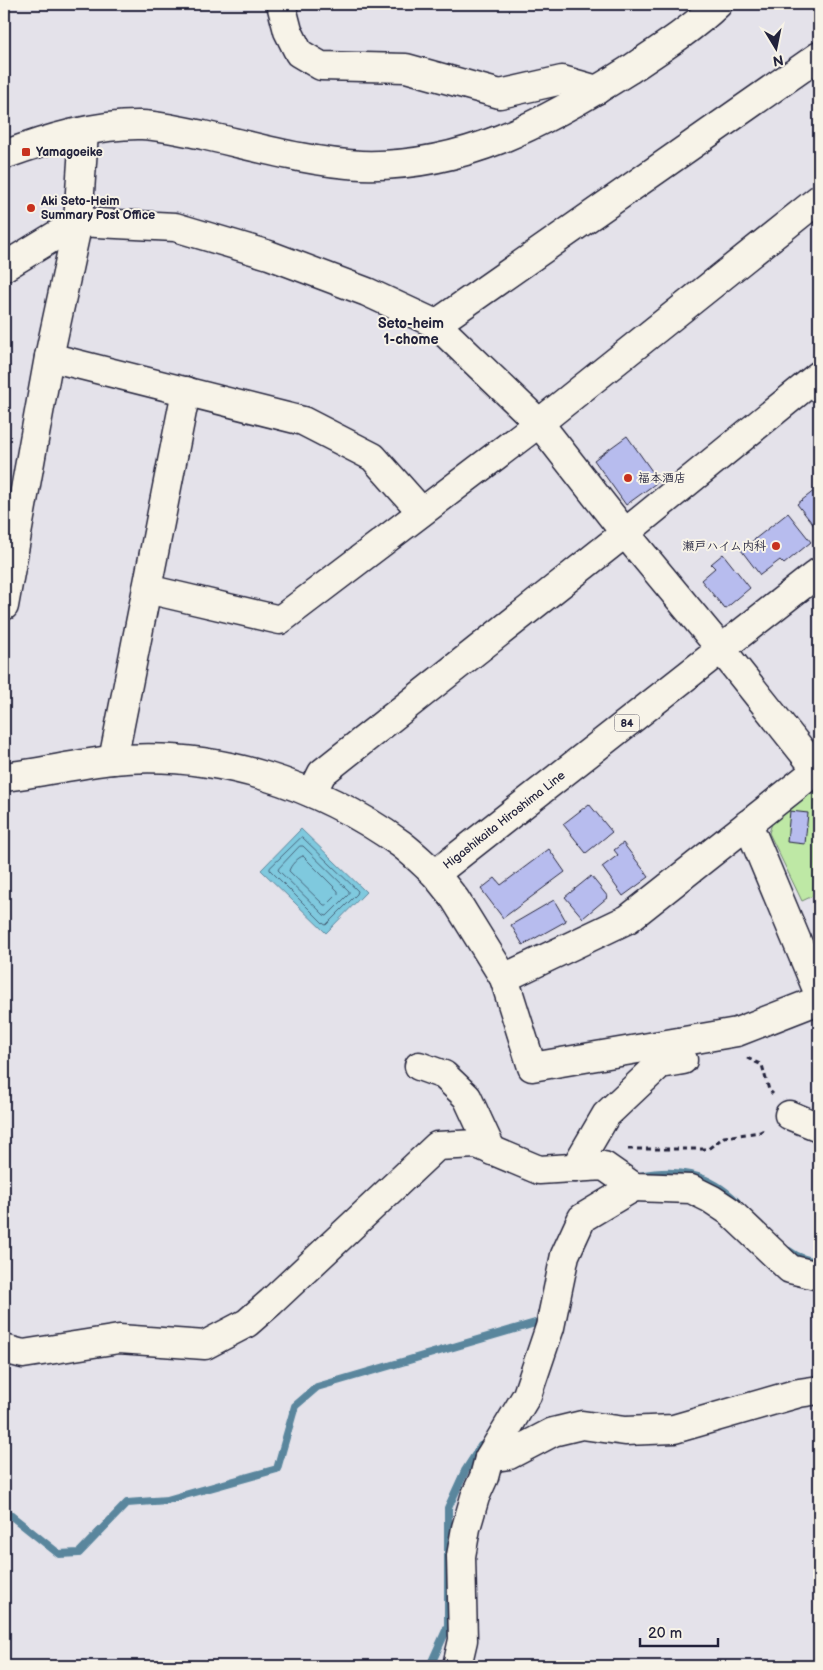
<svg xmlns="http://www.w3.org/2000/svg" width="823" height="1670" viewBox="0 0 823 1670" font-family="'Balsamiq Sans','Klee One',sans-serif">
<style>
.green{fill:#bee8a5;stroke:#708570}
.water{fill:#7fc9de;stroke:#5a869d}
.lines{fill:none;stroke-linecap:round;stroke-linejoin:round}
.shore{stroke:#47657c;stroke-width:1}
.stream{stroke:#5a869d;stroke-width:8}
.building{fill:#b7bcee;stroke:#22223b}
.street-casing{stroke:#22223b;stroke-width:31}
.secondary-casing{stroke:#22223b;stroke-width:31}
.primary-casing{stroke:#22223b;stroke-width:31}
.path{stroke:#22223b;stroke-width:3;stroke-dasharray:5 4;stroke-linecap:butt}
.street{stroke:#f7f3e8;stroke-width:28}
.secondary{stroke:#f7f3e8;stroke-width:28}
.primary{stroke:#f7f3e8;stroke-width:28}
.poi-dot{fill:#c8321e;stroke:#f7f3e8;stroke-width:2}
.labels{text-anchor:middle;stroke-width:4;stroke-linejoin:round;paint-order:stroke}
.shield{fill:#f7f3e8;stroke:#62616f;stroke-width:1}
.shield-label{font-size:11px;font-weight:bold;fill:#22223b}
.poi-label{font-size:12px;font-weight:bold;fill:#22223b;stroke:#f7f3e8;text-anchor:start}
.street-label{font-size:12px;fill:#22223b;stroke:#f7f3e8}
.neighbourhood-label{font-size:14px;font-weight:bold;fill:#22223b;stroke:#f7f3e8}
</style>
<rect width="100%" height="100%" fill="#e4e2ea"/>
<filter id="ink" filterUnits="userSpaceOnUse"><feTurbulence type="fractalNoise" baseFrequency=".02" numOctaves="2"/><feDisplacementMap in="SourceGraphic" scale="10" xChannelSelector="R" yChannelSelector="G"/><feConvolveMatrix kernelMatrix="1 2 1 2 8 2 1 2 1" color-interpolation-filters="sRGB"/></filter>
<g filter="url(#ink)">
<path class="green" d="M819,786v107l-17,8 -33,-68 3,-10z"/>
<path class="water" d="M301,829l65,63 -40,41 -65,-63z"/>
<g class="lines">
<g class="shore">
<path d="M302,837l56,54 -1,3 -31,31 -2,-1 -54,-54v-2z"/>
<path d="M300,846h3l46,45v3l-22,22 -3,-1 -46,-45 1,-2z"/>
<path d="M303,856l35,35v3l-11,11h-3l-35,-34c1,-5 9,-14 14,-15z"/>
</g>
<g class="stream">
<path d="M640,1176c38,-8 69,-2 97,26"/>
<path d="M789,1251c8,6 20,11 30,10"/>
<path d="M4,1510l55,44 20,-1 48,-50 40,-3 110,-31 18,-63 22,-19 225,-66"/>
<path d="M430,1666l18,-40v-118l17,-37 16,-25"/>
</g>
</g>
<g class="building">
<path d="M627,436l32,45 -33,24 -32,-45z"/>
<path d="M819,487v45l-22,-28z"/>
<path d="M788,513l23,29 -27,22 -4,-4 -20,15 -19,-25z"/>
<path d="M723,554l27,34 -25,21 -24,-29 14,-12 -4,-4z"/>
<path d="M589,804l23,28 -26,21 -23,-29z"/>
<path d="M790,811l18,2 -3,31 -18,-2z"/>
<path d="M623,843l26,34 -26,19 -21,-29 16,-12 -4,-5z"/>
<path d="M549,849l16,23 -62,46 -22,-29 14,-11 6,7z"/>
<path d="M591,876l17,21 -25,21 -18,-21z"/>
<path d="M554,900l12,21 -43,24 -12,-20z"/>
</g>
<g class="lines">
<g class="street-casing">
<g id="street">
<path d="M281,4l7,27 11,22 22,13 85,2 94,26 62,-14 35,10"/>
<path d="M4,267l74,-45 97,5 94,28 98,37 69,32 103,99 86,110 96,116 96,121"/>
<path d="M436,324l383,-268"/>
<path d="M49,357l254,64 70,36 48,54"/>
<path d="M147,589l133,31 259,-197 280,-224"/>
<path d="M4,606l45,-249 29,-135 6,-90"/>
<path d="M113,760l73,-369"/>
<path d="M312,793l10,-20 303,-240 194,-158"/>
<path d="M748,824l71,170"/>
<path d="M435,874l20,25 49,79 28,89 205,-35 82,-32"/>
<path d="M504,978l124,-59 191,-151"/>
<path d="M419,1066l25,9 23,22 25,54"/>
<path d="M789,1115l30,12"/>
<path d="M575,1168l31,-53 54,-51 23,-4"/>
<path d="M4,1349l19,5 96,-15 86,6 42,-22 24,-21 166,-156 40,-2 62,26 65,-4 30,21 57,2 20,10 18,12 61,58 29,7"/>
<path d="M489,1458l20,-3 44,-23 29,-7 43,6 49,-2 125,-36 20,-3"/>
<path d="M457,1666l6,-26 -2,-84 5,-28 9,-31 9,-20 5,-19 38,-63 23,-68 15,-72 17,-37 52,-31"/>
</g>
</g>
<g class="secondary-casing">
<path id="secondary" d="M4,155c43,-16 92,-31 138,-30 20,1 41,6 61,10 49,11 108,28 158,30 102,3 184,-42 268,-95 30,-20 63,-41 89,-66"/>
</g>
<g class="primary-casing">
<path id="primary" d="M4,777c36,-4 72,-13 108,-17 103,-10 206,24 289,84 12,9 23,20 34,30l384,-302"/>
</g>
<g class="path">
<path d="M747,1058l15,7 7,25 4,4"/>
<path d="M628,1149h80l16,-12 36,-5 6,-3"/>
</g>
<use href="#street" class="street"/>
<use href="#secondary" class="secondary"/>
<use href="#primary" class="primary"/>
</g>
</g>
<g class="poi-dot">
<rect x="21" y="147" width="10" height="10" rx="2.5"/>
<circle cx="31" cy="208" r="5"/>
<circle cx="628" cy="478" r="5"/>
<circle cx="776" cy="546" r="5"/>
</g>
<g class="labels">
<rect class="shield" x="614.5" y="714.5" width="25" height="17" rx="4"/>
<g class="shield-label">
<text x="627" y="727">84</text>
</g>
<g class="poi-label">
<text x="36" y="156">Yamagoeike</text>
<text x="41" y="205">Aki Seto-Heim<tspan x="41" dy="14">Summary Post Office</tspan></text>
<text x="638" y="482">福本酒店</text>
<text x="766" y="550" text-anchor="end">瀬戸ハイム内科</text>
</g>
<g class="street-label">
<text transform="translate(504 820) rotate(-38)" y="4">Higashikaita Hiroshima Line</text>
</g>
<g class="neighbourhood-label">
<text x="411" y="328">Seto-heim<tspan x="411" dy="16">1-chome</tspan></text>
</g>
</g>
<rect width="823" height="1670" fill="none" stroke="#f7f3e8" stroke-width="20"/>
<rect x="10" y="10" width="803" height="1650" fill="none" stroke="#22223b" stroke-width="2" filter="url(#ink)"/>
<g transform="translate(776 48) rotate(170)" stroke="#f7f3e8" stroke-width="4" paint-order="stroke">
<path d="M0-4L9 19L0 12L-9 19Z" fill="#22223b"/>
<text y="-8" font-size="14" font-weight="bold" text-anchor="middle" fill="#22223b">N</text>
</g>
<path d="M640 1638v8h78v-8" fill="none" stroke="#22223b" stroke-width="2.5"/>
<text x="648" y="1638" font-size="15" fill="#22223b" stroke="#f7f3e8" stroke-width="4" paint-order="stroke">20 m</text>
</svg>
